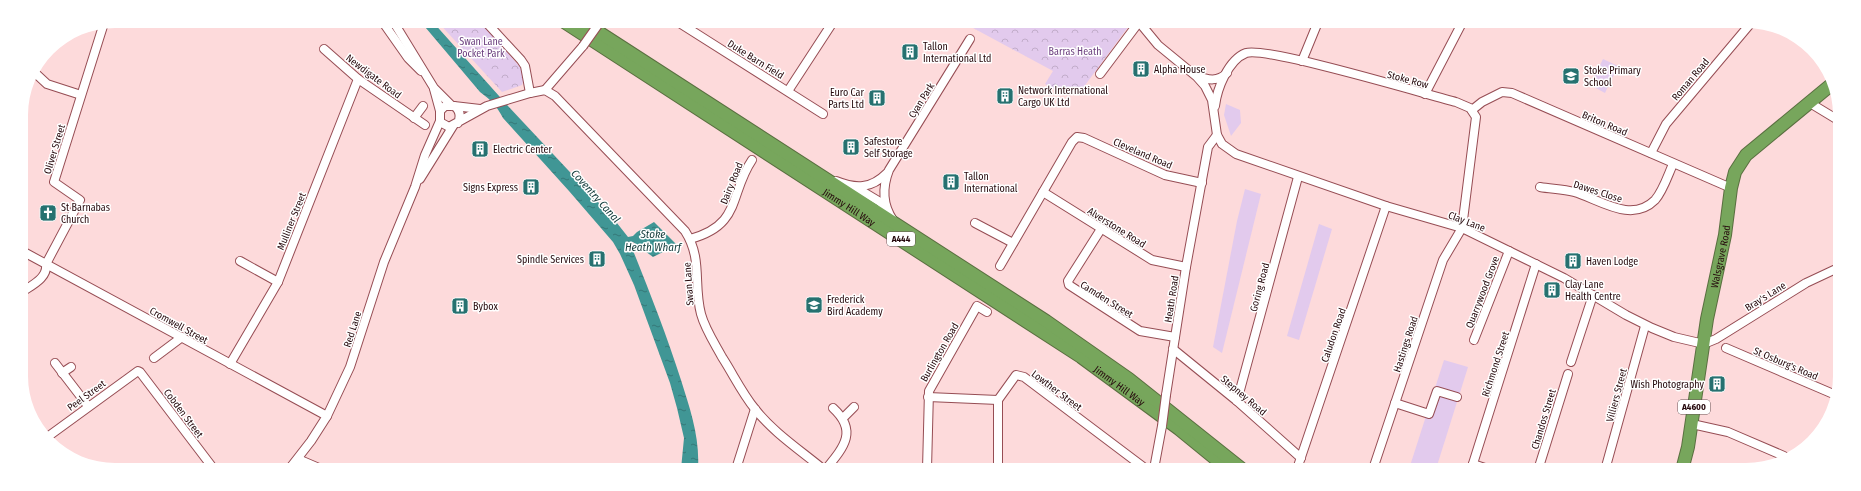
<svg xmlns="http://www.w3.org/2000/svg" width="1861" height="491" viewBox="0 0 1861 491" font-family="'Fira Sans Condensed',sans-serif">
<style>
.green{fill:#e2caed}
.park{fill:url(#park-crowns)}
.water{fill:url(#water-ripples)}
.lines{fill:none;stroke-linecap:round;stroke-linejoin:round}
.minor-casing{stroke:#964d54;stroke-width:10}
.highway-casing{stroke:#5a6f40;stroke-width:14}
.minor{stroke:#fff;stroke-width:8}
.highway{stroke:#77a65c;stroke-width:12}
.minor-bridge-casing{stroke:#964d54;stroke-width:10;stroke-linecap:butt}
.minor-bridge{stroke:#fff;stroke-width:8}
.labels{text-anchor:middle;stroke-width:3;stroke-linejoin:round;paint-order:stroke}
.shield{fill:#fff;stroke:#665255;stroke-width:1}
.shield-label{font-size:9px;font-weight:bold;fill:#25080c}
.park-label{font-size:10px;fill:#6b3e7e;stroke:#fff}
.poi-label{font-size:10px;fill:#25080c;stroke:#fff;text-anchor:start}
.street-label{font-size:10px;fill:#25080c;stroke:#fff}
.water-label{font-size:11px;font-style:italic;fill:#133b3b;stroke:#fff}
</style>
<defs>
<pattern id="park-crowns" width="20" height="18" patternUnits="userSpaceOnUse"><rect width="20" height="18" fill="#e2caed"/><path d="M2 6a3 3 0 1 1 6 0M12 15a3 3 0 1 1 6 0" fill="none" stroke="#c2acca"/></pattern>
<pattern id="water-ripples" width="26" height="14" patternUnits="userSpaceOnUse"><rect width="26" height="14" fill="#409695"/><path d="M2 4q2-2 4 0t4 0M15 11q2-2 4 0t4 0" fill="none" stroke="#357878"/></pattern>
</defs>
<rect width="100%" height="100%" fill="#fddadb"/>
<g class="green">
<path d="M1603,59l15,7 -13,27 -15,-8z"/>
<path d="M1226,104l14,6 1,13 -10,13 -7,-21z"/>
<path d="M1245,189l16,5 -39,159 -9,-6 24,-126z"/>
<path d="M1319,224l13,5 -33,111 -12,-4z"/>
<path d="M1444,360l24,7 -32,102h-27z"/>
</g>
<g class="park">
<path d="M437,21h43l40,46 4,11 -2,7 -20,7z"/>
<path d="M962,22h163l3,5 -45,61c-15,8 -24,4 -38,-4l8,-13z"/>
</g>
<path class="water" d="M420,21h12l76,85 105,112 15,19 5,-1 4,-4 17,-10 23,23 -24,12 -20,-15 -3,1c18,45 36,90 51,137 9,29 19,57 17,89h-17l3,-31 -7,-30 -7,-25 -36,-98 -14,-31 -7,-12 -44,-51 -66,-73c-7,-13 -11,-17 -23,-26z"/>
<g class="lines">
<g class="minor-casing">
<g id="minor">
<path d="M382,21l26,37 13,13"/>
<path d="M393,21l41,67 18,18"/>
<path d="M485,21l36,39 4,6 5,27"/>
<path d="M678,22l145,92"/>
<path d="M1139,22l19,23 39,32 8,9 7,14 5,35 5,9 14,10 150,52 76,22 102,50 62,37 26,13 22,9 30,7 12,-5 90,-56 32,-15"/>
<path d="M324,49l34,30 67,46"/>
<path d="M1302,61l16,-39"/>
<path d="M33,71l14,13 34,11"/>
<path d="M1100,74l39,-52"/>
<path d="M1197,76c11,4 21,6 30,-3"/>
<path d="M434,89l6,22"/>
<path d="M545,90l38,-44"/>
<path d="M788,91l45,-69"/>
<path d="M1425,94l37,-71"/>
<path d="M1810,103l28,17"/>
<path d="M454,106l26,3"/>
<path d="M1215,106c2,-17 13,-46 31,-53 20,-7 179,41 210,49l14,6 6,9 -14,111 -19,32 -70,209"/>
<path d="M1472,110l10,-8 20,-10 10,1 219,95"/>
<path d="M414,118l9,-12"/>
<path d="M458,123c3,-7 2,-13 -4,-17h-9l-5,5v11l9,5 38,-21 43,-13 15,-3 10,6 130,135c18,28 8,53 16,83 4,15 14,30 21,43 11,17 20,36 33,52 18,23 45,41 68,60"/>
<path d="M1651,153l15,-29 85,-101"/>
<path d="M420,179l33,-53"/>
<path d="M836,181c20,8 35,8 51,-8"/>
<path d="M855,187l25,15 6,7"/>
<path d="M1540,187c11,2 23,2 34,5 25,7 57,32 81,8 8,-9 13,-25 18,-36"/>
<path d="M1043,192l109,68 34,7"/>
<path d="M893,220c-11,-16 -11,-32 -4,-50l81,-131"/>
<path d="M975,223l38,20"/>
<path d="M1101,229l-33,52 1,4 71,46 35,6"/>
<path d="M690,239c52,-14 39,-45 62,-79"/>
<path d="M22,251l305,165"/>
<path d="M240,261l38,21"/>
<path d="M1000,266l72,-124 5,-5 7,1 81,37 37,8"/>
<path d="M22,292c10,-7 26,-14 24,-28l34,-64 -26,-18 50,-159"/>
<path d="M1474,340l35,-89"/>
<path d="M1726,348l112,48"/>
<path d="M1173,349l64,52 64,57"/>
<path d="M154,358l28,-21"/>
<path d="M1571,362l22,-67"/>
<path d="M55,363l33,43"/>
<path d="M230,364l48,-82 80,-203"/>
<path d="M62,373l9,-6"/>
<path d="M1166,395l20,-128 22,-120 9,-12"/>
<path d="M928,397l70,3"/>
<path d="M1237,401l61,-224"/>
<path d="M1395,403l34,11 8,-23 20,6"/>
<path d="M843,418l11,-11"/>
<path d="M1692,424l36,8 56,24"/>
<path d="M46,438l92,-67 2,1 73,96"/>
<path d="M298,459l21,9"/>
<path d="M1473,464l18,6"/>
<path d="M290,468l21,-27 16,-25 23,-49 34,-105 31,-75 10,-32 15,-34"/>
<path d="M736,469l19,-60"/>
<path d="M826,469c18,-22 32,-38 7,-61"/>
<path d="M927,469l2,-78 48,-85 10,6"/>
<path d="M998,469v-69l18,-25 8,2 122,92"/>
<path d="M1154,469l8,-43"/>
<path d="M1297,469l89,-263"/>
<path d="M1471,470l65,-206"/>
<path d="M1538,470l30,-96"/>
<path d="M1605,470l40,-144"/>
</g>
</g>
<g class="highway-casing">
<g id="highway">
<path id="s1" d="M564,22l517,335 98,72 49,40"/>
<path d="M583,22l463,299 83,58 113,90"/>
<path id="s2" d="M1682,470l6,-23 19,-128 18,-84 6,-47 4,-16 11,-17 86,-71"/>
</g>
</g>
<use href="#minor" class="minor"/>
<use href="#highway" class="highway"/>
<g class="minor-bridge-casing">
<g id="minor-bridge">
<path d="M583,46l17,-24"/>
<path d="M1162,426l4,-31"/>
</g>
</g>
<use href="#minor-bridge" class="minor-bridge"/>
</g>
<defs>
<g id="building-square" transform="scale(0.9)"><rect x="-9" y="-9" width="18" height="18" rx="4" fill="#267170" stroke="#fff"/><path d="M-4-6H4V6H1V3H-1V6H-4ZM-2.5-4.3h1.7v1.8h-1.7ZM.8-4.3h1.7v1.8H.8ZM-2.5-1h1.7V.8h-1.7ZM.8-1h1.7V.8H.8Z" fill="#fff"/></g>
<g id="school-square" transform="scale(0.9)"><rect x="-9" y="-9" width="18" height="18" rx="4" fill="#267170" stroke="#fff"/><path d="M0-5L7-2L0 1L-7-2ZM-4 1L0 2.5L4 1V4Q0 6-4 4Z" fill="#fff"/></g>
<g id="church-square" transform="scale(0.9)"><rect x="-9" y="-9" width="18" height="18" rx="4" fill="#267170" stroke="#fff"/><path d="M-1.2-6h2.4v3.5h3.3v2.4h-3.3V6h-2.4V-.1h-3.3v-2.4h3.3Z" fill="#fff"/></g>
</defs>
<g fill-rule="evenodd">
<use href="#building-square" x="910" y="52"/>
<use href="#building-square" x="1141" y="69"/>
<use href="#school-square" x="1571" y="76"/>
<use href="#building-square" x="1005" y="96"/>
<use href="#building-square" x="877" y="98"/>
<use href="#building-square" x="851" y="147"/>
<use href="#building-square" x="480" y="149"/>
<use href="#building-square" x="951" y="182"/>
<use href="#building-square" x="531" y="187"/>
<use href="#church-square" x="48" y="213"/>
<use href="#building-square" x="597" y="259"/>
<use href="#building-square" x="1573" y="261"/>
<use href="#building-square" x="1552" y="290"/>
<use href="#school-square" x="814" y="305"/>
<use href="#building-square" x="460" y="306"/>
<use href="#building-square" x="1717" y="384"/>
</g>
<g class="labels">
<g class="shield">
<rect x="887" y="232" width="28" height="14" rx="3"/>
<rect x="1678" y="400" width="32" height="14" rx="3"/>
</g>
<g class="shield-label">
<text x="901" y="242">A444</text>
<text x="1694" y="410">A4600</text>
</g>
<g class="park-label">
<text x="481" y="45">Swan Lane<tspan x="481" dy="12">Pocket Park</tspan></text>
<text x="1075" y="55">Barras Heath</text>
</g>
<g class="poi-label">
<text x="923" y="50">Tallon<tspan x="923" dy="12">International Ltd</tspan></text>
<text x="1154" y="73">Alpha House</text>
<text x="1584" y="74">Stoke Primary<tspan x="1584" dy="12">School</tspan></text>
<text x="1018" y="94">Network International<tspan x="1018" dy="12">Cargo UK Ltd</tspan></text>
<text x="864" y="96" text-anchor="end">Euro Car<tspan x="864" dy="12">Parts Ltd</tspan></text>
<text x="864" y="145">Safestore<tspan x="864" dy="12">Self Storage</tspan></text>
<text x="493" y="153">Electric Center</text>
<text x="964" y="180">Tallon<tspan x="964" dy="12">International</tspan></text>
<text x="518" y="191" text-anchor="end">Signs Express</text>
<text x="61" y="211">St Barnabas<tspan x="61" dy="12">Church</tspan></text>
<text x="584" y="263" text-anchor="end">Spindle Services</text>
<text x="1586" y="265">Haven Lodge</text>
<text x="1565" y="288">Clay Lane<tspan x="1565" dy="12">Health Centre</tspan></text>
<text x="827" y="303">Frederick<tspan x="827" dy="12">Bird Academy</tspan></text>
<text x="473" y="310">Bybox</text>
<text x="1704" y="388" text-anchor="end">Wish Photography</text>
</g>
<g class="street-label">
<text transform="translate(756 59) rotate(32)" y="4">Duke Barn Field</text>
<text transform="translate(374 76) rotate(37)" y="4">Newdigate Road</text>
<text transform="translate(1408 79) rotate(15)" y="4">Stoke Row</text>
<text transform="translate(1690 79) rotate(-50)" y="4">Roman Road</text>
<text transform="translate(921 100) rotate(-58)" y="4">Cyan Park</text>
<text transform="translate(1605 123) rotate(23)" y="4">Briton Road</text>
<text transform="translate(54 149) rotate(-73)" y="4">Oliver Street</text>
<text transform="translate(1143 153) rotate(23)" y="4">Cleveland Road</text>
<text transform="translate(731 183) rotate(-68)" y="4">Dairy Road</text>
<text transform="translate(1598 191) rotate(18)" y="4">Dawes Close</text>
<text dy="4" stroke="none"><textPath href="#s1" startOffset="340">Jimmy Hill Way</textPath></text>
<text transform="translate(291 221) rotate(-68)" y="4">Mulliner Street</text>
<text transform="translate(1467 221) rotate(21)" y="4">Clay Lane</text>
<text transform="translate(1117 227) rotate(32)" y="4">Alverstone Road</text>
<text dy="4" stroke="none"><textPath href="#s2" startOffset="217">Walsgrave Road</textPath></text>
<text transform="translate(688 284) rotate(-94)" y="4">Swan Lane</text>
<text transform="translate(1259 287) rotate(-75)" y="4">Goring Road</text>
<text transform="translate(1482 292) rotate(-69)" y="4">Quarrywood Grove</text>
<text transform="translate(1765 296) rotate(-32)" y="4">Bray's Lane</text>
<text transform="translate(1107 299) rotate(32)" y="4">Camden Street</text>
<text transform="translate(1171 299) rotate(-81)" y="4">Heath Road</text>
<text transform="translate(179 325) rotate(29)" y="4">Cromwell Street</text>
<text transform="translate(352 329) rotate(-72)" y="4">Red Lane</text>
<text transform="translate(1333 335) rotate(-71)" y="4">Caludon Road</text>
<text transform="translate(1405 344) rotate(-72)" y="4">Hastings Road</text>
<text transform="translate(939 352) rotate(-60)" y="4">Burlington Road</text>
<text transform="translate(1786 363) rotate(23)" y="4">St Osburg's Road</text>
<text transform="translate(1495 364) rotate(-72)" y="4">Richmond Street</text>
<text dy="4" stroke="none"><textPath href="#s1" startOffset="664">Jimmy Hill Way</textPath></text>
<text transform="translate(1057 390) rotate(37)" y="4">Lowther Street</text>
<text transform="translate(86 395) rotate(-36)" y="4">Peel Street</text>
<text transform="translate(1244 395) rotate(40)" y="4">Stepney Road</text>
<text transform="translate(1616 395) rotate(-75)" y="4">Villiers Street</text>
<text transform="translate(184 413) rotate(53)" y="4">Cobden Street</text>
<text transform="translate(1543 419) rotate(-73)" y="4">Chandos Street</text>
</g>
<g class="water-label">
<text transform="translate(596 196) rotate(48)" y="4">Coventry Canal</text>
<text x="653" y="238">Stoke<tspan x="653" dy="13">Heath Wharf</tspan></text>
</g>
</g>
<path d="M0 0H1861V491H0ZM115 28H1746A87 87 0 0 1 1833 115V376A87 87 0 0 1 1746 463H115A87 87 0 0 1 28 376V115A87 87 0 0 1 115 28Z" fill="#fff" fill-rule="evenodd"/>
</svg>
